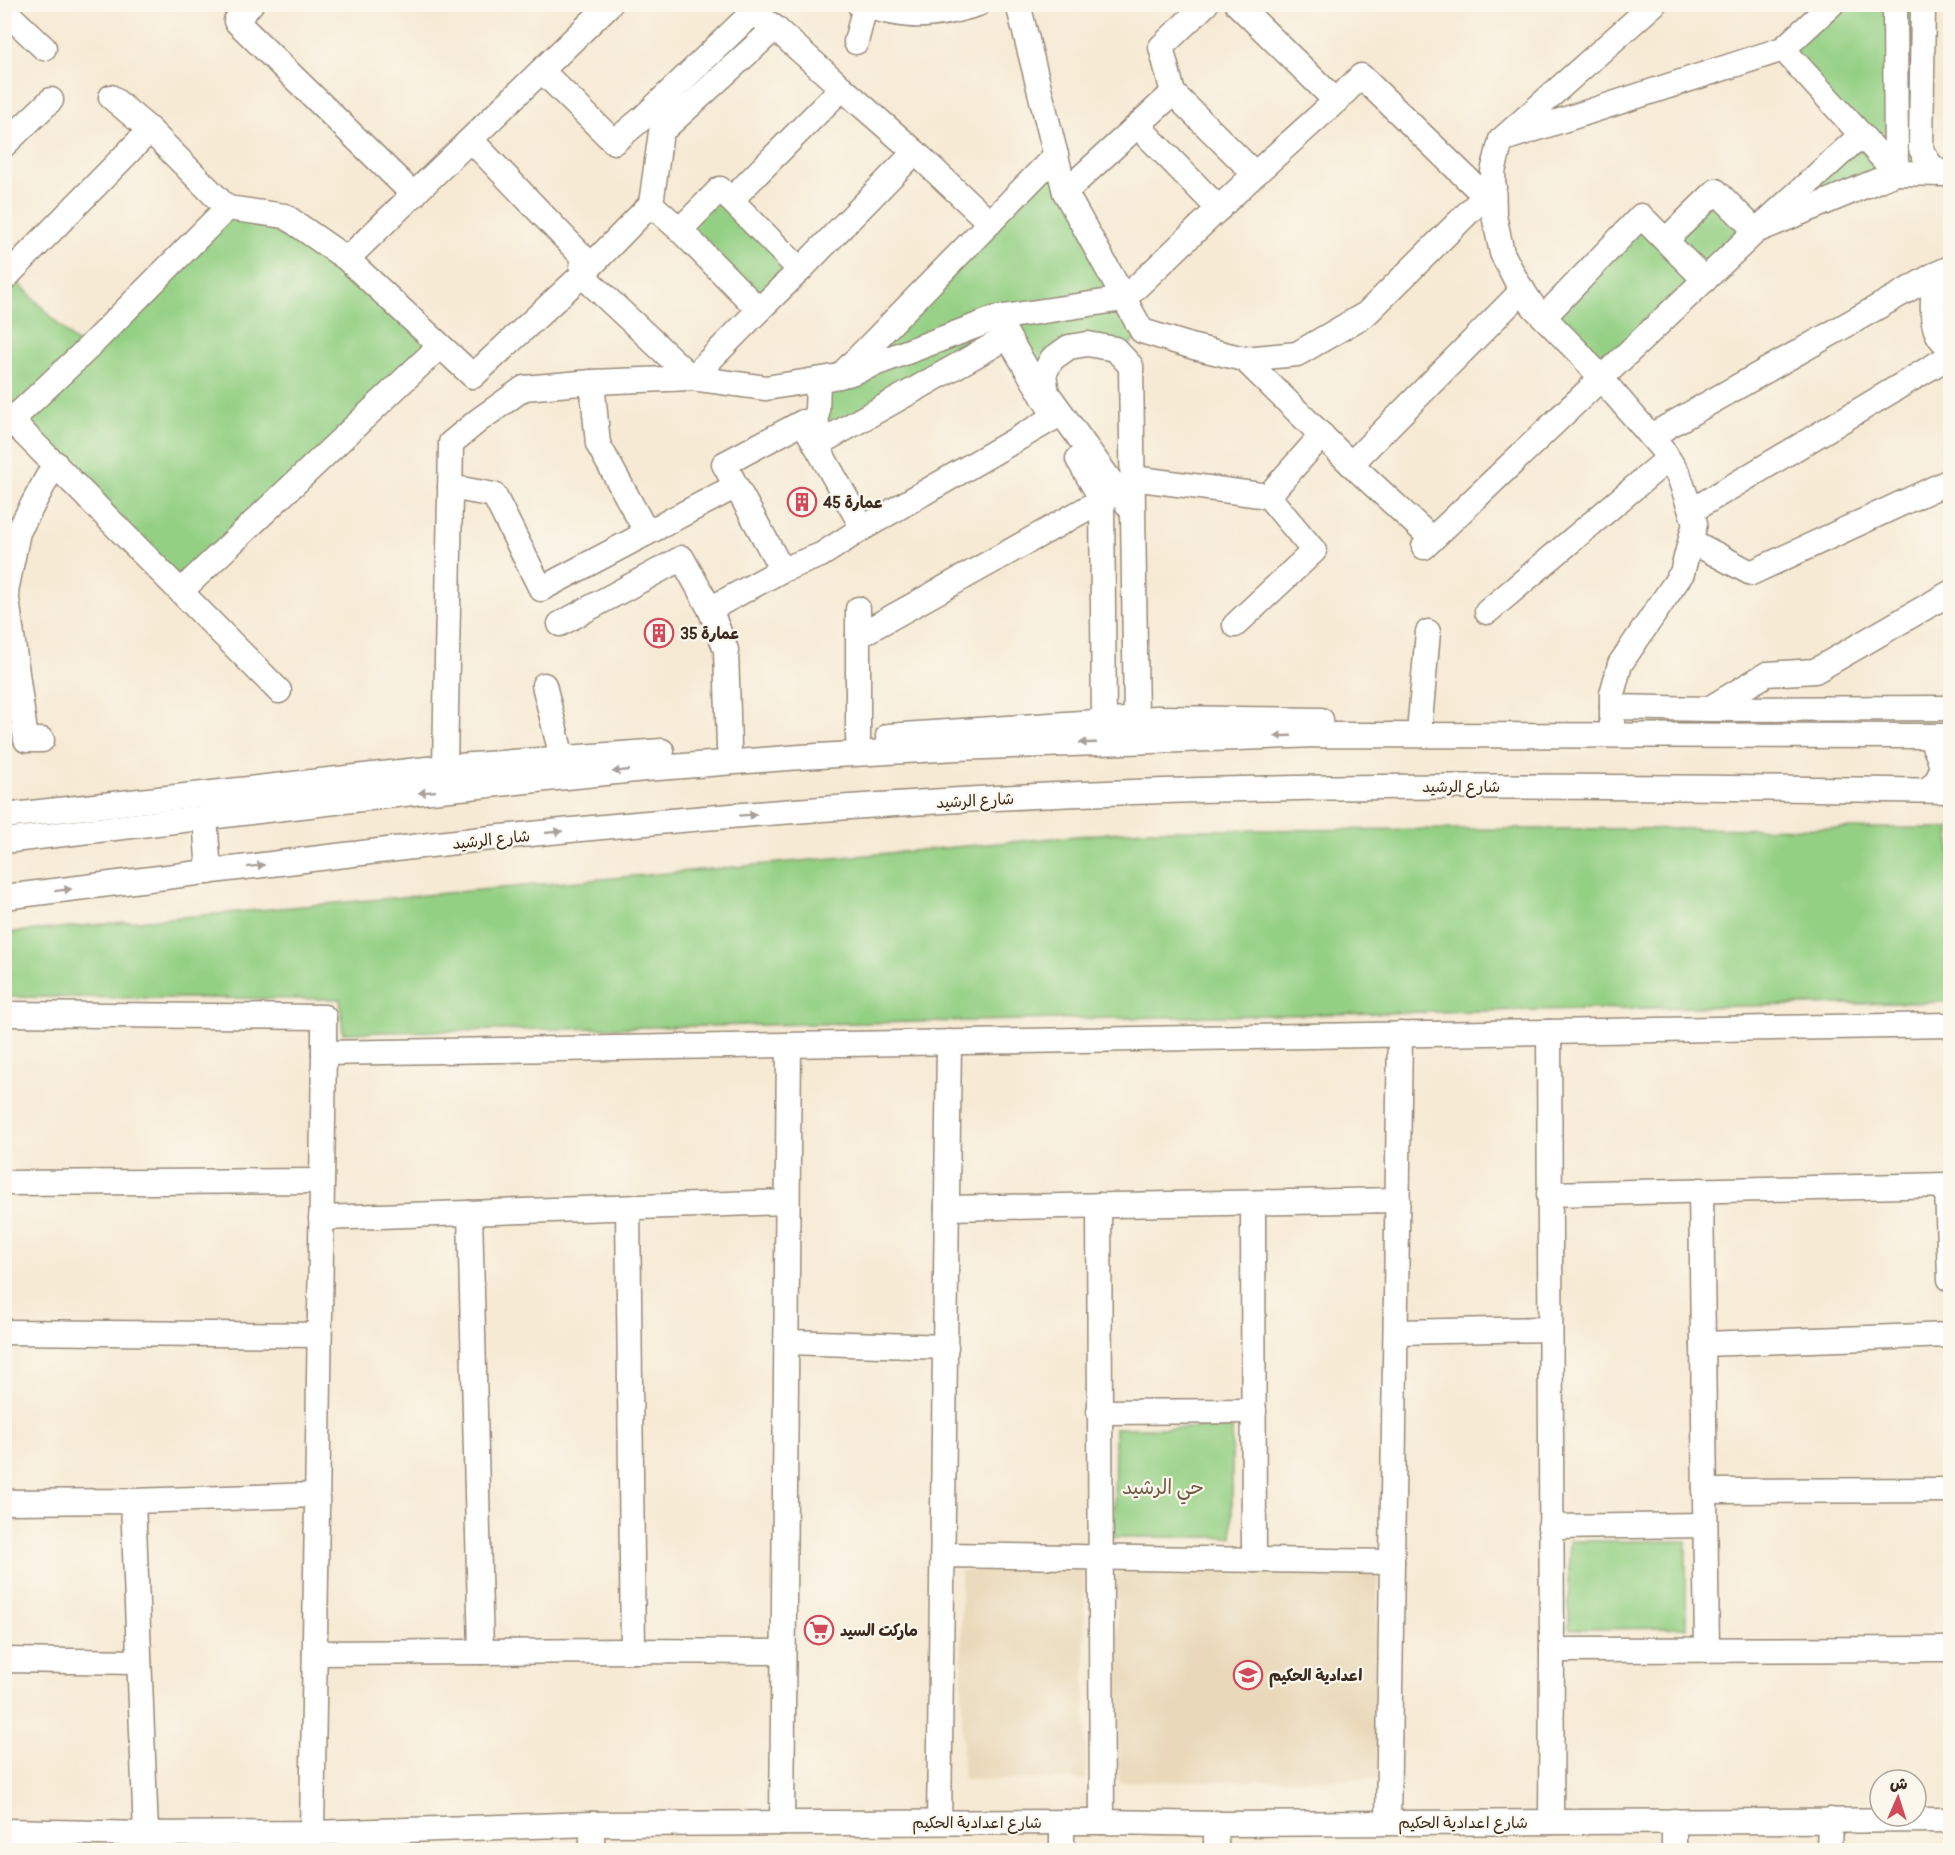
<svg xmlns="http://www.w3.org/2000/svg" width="1955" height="1855" viewBox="0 0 1955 1855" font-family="Pangolin,'Playpen Sans Arabic',sans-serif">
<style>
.built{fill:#e9d9ba}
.green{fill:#94d084;stroke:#687d51;stroke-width:1.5}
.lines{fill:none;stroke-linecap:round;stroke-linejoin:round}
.minor-casing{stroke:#988a79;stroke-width:27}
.minor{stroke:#fff;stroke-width:24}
.oneway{fill:#a79f9a}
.labels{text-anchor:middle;stroke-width:4.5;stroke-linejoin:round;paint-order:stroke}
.poi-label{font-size:16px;font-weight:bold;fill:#3b2a1e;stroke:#fbf7ec;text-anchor:start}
.street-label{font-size:16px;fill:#3b2a1e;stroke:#fbf7ec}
.quarter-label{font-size:20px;fill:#725842;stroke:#fbf7ec}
</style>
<rect width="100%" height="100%" fill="#fbf7ec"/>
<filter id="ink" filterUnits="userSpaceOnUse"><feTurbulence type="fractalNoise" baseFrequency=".0167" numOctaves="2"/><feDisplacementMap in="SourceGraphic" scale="12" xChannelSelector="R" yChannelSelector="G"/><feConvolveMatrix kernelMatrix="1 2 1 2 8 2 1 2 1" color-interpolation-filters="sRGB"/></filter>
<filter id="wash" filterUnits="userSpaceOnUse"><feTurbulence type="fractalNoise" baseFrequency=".008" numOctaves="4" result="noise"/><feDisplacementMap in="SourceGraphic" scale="24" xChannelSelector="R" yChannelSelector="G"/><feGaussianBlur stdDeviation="1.35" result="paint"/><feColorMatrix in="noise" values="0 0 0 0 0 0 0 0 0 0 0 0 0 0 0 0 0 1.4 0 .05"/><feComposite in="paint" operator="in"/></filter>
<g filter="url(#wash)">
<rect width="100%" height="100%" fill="#f6ead4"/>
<g class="built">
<path d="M1377,1569l2,210 -260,3 -3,-210z"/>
<path d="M1084,1570l2,209 -123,1 -2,-209z"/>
</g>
<g class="green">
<path d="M1832,5h91l6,160 -33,8 -140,58 -154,148 -58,-62 97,-101 25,24 50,-49 40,40 105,-96 -78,-86z"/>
<path d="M1056,155l86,176 -21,24 -33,-11 -44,30 -36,-36 -192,107 2,-65 22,-4z"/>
<path d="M720,189l80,81 -41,40 -79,-80z"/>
<path d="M227,208l58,8 155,130 -259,245 -176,-178 -1,-134 6,-5 74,77z"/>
<path d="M1950,828v174l-1607,31 -3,-34 -335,-2v-64l1138,-103z"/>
<path d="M1115,1428h117v109h-118z"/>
<path d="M1569,1541h117v87l-117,1z"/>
</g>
</g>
<g filter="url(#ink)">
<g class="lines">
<g class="minor-casing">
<g id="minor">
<path d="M251,4l-15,17 178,174"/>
<path d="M610,4l-263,255 126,117 109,-101 110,103 74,10 74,-12 216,-221"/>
<path d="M859,4c49,15 70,15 119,0"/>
<path d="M1018,4l47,188 77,139 52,16 50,12 53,-5 69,-40 128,-127"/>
<path d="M1206,4l-45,43 12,46 82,81 81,-73"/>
<path d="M1237,4l99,97 25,-25 124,120"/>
<path d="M1654,4l-153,136 282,-91"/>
<path d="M1832,4l-49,45 113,124 49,1"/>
<path d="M1923,4l-2,145c6,12 14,26 29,24"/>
<path d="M4,10l40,38"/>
<path d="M856,42l9,-36"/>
<path d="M542,71l72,71 31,-26 108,-104 22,16"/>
<path d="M1138,126l81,83"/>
<path d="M471,140l111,116v19"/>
<path d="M1501,140l-8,32 1,43 8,38 15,29 16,24 48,49 81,94 17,27 16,47 -13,50 -62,91 -8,30v30"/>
<path d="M4,145l47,-45"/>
<path d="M915,152l75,71"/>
<path d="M1065,192l108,-99"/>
<path d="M731,200l111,-112 73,64 -115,118"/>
<path d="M651,204l10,-72 114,-104 67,60"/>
<path d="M227,208l58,8 62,43"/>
<path d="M680,230l40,-41 11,11 69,70 -41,40"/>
<path d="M1666,240l50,-49 40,40 140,-58 -1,-169"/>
<path d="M1950,268l-16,7c0,23 -8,59 16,71"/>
<path d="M4,279l146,-149"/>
<path d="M1544,317l97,-101 64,64"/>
<path d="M1244,359l107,105"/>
<path d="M848,374l149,-56 127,-19 131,-125"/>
<path d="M592,382l6,62 49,89"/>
<path d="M4,413l275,278"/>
<path d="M12,420l72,-68 143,-144 -77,-78 -39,-33"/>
<path d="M1651,436l283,-161"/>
<path d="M816,442l2,-62"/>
<path d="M1133,478l135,18 54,-61"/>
<path d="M450,487l44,8 47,94 195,-103 -12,-22 79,-42 13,23"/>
<path d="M1102,500l2,221"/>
<path d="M1691,511l259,-155"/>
<path d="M1133,512l-86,-119 -3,-19 8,-15 17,-12 19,-3 27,5 16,17 2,146 3,207"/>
<path d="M863,528l-47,-83 192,-108 -7,-12"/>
<path d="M1432,539l-81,-75 172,-174"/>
<path d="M1691,541l60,32 199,-92"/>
<path d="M1424,547l332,-316 105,-96"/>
<path d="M782,570l39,-15 42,-27 192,-111 -47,-80"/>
<path d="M181,591l259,-245"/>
<path d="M710,609l16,41 3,97"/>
<path d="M858,609v129"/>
<path d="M1487,612l181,-153"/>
<path d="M560,624l122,-66 28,51 72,-39 -46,-84"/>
<path d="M1235,625l79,-74 -46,-55"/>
<path d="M858,636l244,-136 -24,-41"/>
<path d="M544,685l18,73"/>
<path d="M1612,707l96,2 242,-1"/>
<path d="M1710,708l57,-34 48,-3 135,-78"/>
<path d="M1420,721l8,-89"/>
<path d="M888,736l268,-18 165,2"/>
<path d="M42,740h-16l-20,-149 12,-59 37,-69"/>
<path d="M445,767l6,-324 28,-23 45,-32 68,-6 100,-4 67,-68 -79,-80 -29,-26 -69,71"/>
<path d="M1927,790c24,-18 12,-33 2,-54"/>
<path d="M4,816l441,-49 217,-16"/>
<path d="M205,818l4,54"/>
<path d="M4,841l417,-49 224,-23 156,-12 156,-9 360,-13 633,1"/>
<path d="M4,897c166,-20 331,-42 497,-60 153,-16 306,-28 459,-37 330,-19 660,-14 990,-9"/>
<path d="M4,1014l320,3v36l1626,-28"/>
<path d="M1549,1032l3,618 -1,172"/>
<path d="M4,1183l318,-2"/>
<path d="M1701,1190l6,460"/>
<path d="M1549,1194l398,-9 3,94"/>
<path d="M1253,1203l1,357"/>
<path d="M1099,1205l3,617"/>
<path d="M628,1208l5,443"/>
<path d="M947,1208l451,-8"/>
<path d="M470,1213l11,439"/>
<path d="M321,1218l466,-16"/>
<path d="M4,1332l315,3"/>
<path d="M1396,1332l153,-3"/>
<path d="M786,1342l160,5"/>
<path d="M1703,1344l247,-9"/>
<path d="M1099,1412l155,-1"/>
<path d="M1704,1491l246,-1"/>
<path d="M133,1501l13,333"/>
<path d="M4,1502l129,-1 184,-6"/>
<path d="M1550,1527l155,-2"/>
<path d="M943,1555l449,7"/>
<path d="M1552,1650l398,-1"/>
<path d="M315,1653l318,-2 150,1"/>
<path d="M4,1660l135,2"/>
<path d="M939,1822l10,-780"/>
<path d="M1062,1822v28"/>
<path d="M782,1823l7,-778"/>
<path d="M1388,1823l12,-789"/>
<path d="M592,1824v26"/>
<path d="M4,1831l142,3 166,-1 280,-9 510,-2 118,2 730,-4"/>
<path d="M312,1833l12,-780"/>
<path d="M1216,1850v-27"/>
<path d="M1674,1850v-29"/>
<path d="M1829,1850l1,-30"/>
</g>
</g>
<use href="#minor" class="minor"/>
</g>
<defs><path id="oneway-solid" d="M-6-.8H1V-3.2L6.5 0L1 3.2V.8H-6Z" transform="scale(1.5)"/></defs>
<g class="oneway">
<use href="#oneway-solid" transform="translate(1283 736) rotate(178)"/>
<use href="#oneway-solid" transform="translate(1088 743) rotate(178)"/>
<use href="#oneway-solid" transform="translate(621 771) rotate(174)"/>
<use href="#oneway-solid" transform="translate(427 792) rotate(174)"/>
<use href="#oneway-solid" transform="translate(748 815) rotate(-4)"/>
<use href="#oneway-solid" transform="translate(554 832) rotate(-6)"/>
<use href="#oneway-solid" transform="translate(256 866) rotate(-7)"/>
<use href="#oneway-solid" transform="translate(63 890) rotate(-7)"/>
</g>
</g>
<defs>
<g id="building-ring" transform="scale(1.5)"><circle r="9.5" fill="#fbf7ec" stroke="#d1495b" stroke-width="1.5"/><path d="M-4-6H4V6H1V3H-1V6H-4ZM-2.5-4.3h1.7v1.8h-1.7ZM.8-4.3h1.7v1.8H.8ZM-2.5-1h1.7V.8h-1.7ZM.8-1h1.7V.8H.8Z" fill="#d1495b"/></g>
<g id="supermarket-ring" transform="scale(1.5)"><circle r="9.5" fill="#fbf7ec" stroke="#d1495b" stroke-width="1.5"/><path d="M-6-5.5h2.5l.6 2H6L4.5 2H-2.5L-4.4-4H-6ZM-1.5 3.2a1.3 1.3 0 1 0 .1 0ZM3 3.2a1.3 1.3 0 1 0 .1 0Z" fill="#d1495b"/></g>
<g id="school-ring" transform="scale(1.5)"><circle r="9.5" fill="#fbf7ec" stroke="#d1495b" stroke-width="1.5"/><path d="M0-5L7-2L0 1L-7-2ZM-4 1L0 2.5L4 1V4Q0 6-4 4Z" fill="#d1495b"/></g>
</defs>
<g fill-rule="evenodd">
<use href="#building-ring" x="802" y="502"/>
<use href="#building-ring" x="659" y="633"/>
<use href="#supermarket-ring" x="819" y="1630"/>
<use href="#school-ring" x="1248" y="1675"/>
</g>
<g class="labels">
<g class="poi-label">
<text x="823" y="508">عمارة 45</text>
<text x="680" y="639">عمارة 35</text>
<text x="840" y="1636">ماركت السيد</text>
<text x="1269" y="1681">اعدادية الحكيم</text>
</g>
<g class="street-label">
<text x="1461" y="792">شارع الرشيد</text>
<text transform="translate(975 800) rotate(-3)" y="6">شارع الرشيد</text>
<text transform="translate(491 839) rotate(-6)" y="6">شارع الرشيد</text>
<text x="977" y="1828">شارع اعدادية الحكيم</text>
<text x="1463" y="1828">شارع اعدادية الحكيم</text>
</g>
<g class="quarter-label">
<text x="1163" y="1494">حي الرشيد</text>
</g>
</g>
<rect width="1955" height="1855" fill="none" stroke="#fbf7ec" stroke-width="24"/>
<g transform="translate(1898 1798) rotate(3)"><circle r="28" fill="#fbf7ec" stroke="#aea59a" stroke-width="1.5"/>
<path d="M0-4.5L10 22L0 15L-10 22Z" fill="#d1495b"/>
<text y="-9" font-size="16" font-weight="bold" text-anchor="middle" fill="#3b2a1e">ش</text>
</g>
</svg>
